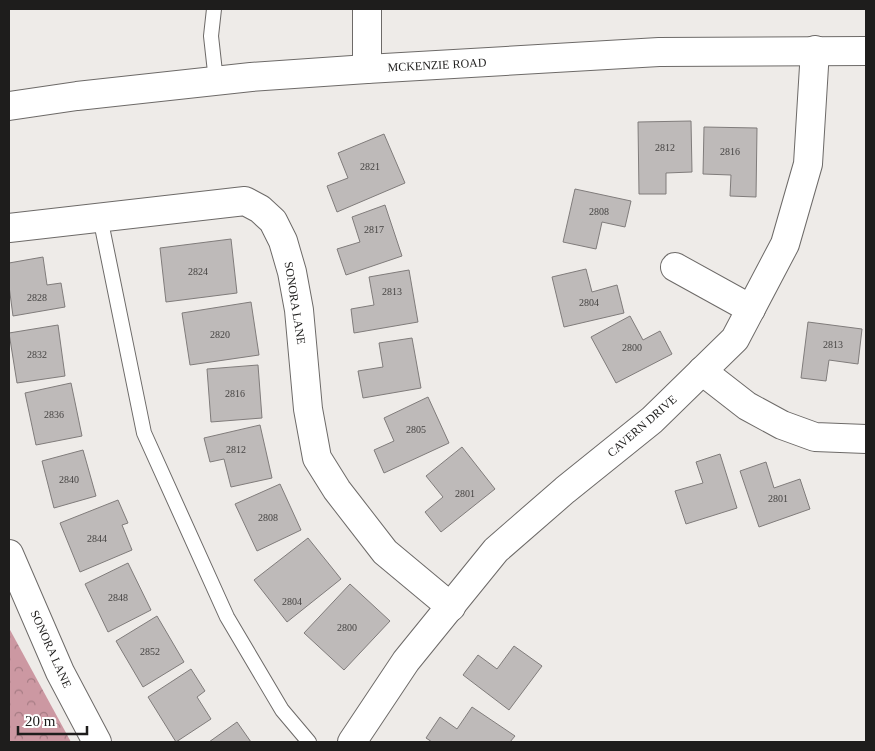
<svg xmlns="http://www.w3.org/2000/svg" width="875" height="751" viewBox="0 0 875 751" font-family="Georgia,serif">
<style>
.forest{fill:url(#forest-crowns)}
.building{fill:#bebab9;stroke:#807c7b}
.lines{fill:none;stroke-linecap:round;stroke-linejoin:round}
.lane-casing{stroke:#6d6a68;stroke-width:16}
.street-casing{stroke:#6d6a68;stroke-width:30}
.secondary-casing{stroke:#6d6a68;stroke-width:30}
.lane{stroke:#fff;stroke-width:14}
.street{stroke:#fff;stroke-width:28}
.secondary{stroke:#fff;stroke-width:28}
.labels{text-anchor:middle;stroke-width:5;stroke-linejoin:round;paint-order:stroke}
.number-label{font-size:10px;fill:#464443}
.street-label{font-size:12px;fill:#1e1d1c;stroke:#fff}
</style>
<defs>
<pattern id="forest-crowns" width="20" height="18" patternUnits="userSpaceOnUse" patternTransform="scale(1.25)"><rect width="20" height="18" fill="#cc98a2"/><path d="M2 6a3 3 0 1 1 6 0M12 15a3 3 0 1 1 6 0" fill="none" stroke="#a57b83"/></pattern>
</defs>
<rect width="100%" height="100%" fill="#eeebe8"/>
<path class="forest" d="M9,628l62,114h-62z"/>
<g class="building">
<path d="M691,121l1,51 -26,1v21h-27l-1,-72z"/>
<path d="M704,127l53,1 -1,69 -26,-1 1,-21 -28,-1z"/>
<path d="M384,134l21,49 -68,29 -10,-26 21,-8 -10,-25z"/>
<path d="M575,189l56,12 -6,26 -23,-5 -6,27 -33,-7z"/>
<path d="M385,205l17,51 -56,19 -9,-26 23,-7 -8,-25z"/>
<path d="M231,239l6,54 -71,9 -6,-54z"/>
<path d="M43,257l4,28 14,-2 4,24 -52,9 -4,-30v-23z"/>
<path d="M586,269l6,23 25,-7 7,28 -60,14 -12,-50z"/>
<path d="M409,270l9,52 -64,11 -3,-24 23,-4 -5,-28z"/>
<path d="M251,302l8,53 -69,10 -8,-52z"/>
<path d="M630,316l13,24 17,-9 12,23 -56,29 -25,-46z"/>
<path d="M808,322l54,7 -4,35 -29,-4 -3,21 -25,-3z"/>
<path d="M58,325l7,51 -48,7 -8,-50z"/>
<path d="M412,338l9,50 -58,10 -5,-27 25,-4 -4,-24z"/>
<path d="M258,365l4,53 -51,4 -4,-53z"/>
<path d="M71,383l11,53 -46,9 -11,-52z"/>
<path d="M428,397l21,46 -65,30 -10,-23 20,-9 -10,-23z"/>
<path d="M260,425l12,53 -41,9 -7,-28 -14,3 -6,-24z"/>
<path d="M462,447l33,42 -54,43 -16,-20 18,-15 -17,-21z"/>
<path d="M83,450l13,46 -42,12 -12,-47z"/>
<path d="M720,454l17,54 -51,16 -11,-33 28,-8 -7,-21z"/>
<path d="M766,462l8,26 26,-9 10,30 -51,18 -19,-56z"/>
<path d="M280,484l21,46 -44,21 -22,-47z"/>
<path d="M118,500l10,23 -6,2 10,25 -52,22 -20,-49z"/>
<path d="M308,538l33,41 -54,43 -33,-42z"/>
<path d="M128,563l23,47 -43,22 -23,-48z"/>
<path d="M350,584l40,37 -46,49 -40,-37z"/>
<path d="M157,616l27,46 -41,25 -27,-46z"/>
<path d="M514,646l28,20 -33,44 -46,-35 15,-20 19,14z"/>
<path d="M191,669l14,22 -8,6 14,22 -35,23 -28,-45z"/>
<path d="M472,707l43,29 -5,6h-78l-6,-4 14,-21 17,12z"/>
<path d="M237,722l14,20h-42z"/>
</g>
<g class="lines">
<g class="lane-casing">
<g id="lane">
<path d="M214,9l-3,27 5,45"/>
<path d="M100,217l44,216 83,184 55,93 27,32"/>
</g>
</g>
<g class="street-casing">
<g id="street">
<path d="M367,69v-60"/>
<path d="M9,228l236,-27 15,8 13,12 10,20 9,31 7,38 9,99 9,49 20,32 48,62 66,55"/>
<path d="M675,267l76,42"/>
<path d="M702,371l45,35 35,19 33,12 51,2"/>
<path d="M9,554l51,118 37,70"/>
<path d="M352,742l54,-81 90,-111 69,-60 87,-70 83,-81 50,-95 23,-80 7,-114"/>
</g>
</g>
<g class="secondary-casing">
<path id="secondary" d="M9,106l68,-10 174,-19 116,-8 292,-17 207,-1"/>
</g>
<use href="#lane" class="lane"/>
<use href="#street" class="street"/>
<use href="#secondary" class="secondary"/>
</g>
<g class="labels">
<g class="number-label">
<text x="665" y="151">2812</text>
<text x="730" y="155">2816</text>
<text x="370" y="170">2821</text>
<text x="599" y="215">2808</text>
<text x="374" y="233">2817</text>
<text x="198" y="275">2824</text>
<text x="392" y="295">2813</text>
<text x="37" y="301">2828</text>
<text x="589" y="306">2804</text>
<text x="220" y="338">2820</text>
<text x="833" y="348">2813</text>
<text x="632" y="351">2800</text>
<text x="37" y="358">2832</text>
<text x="235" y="397">2816</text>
<text x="54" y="418">2836</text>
<text x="416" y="433">2805</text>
<text x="236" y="453">2812</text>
<text x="69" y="483">2840</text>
<text x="465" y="497">2801</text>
<text x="778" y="502">2801</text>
<text x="268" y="521">2808</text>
<text x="97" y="542">2844</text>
<text x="118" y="601">2848</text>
<text x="292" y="605">2804</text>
<text x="347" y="631">2800</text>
<text x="150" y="655">2852</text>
</g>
<g class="street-label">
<text transform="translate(437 65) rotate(-3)" y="4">MCKENZIE ROAD</text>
<text transform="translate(295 303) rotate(81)" y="4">SONORA LANE</text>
<text transform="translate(642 426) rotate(-41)" y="4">CAVERN DRIVE</text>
<text transform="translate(51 649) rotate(66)" y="4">SONORA LANE</text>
</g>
</g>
<rect width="875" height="751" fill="none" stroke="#1e1d1c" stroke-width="20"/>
<path d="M18 726v8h69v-8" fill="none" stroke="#1e1d1c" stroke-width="2.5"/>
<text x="25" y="726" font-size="15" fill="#1e1d1c" stroke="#ffffff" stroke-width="4" paint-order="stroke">20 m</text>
</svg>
